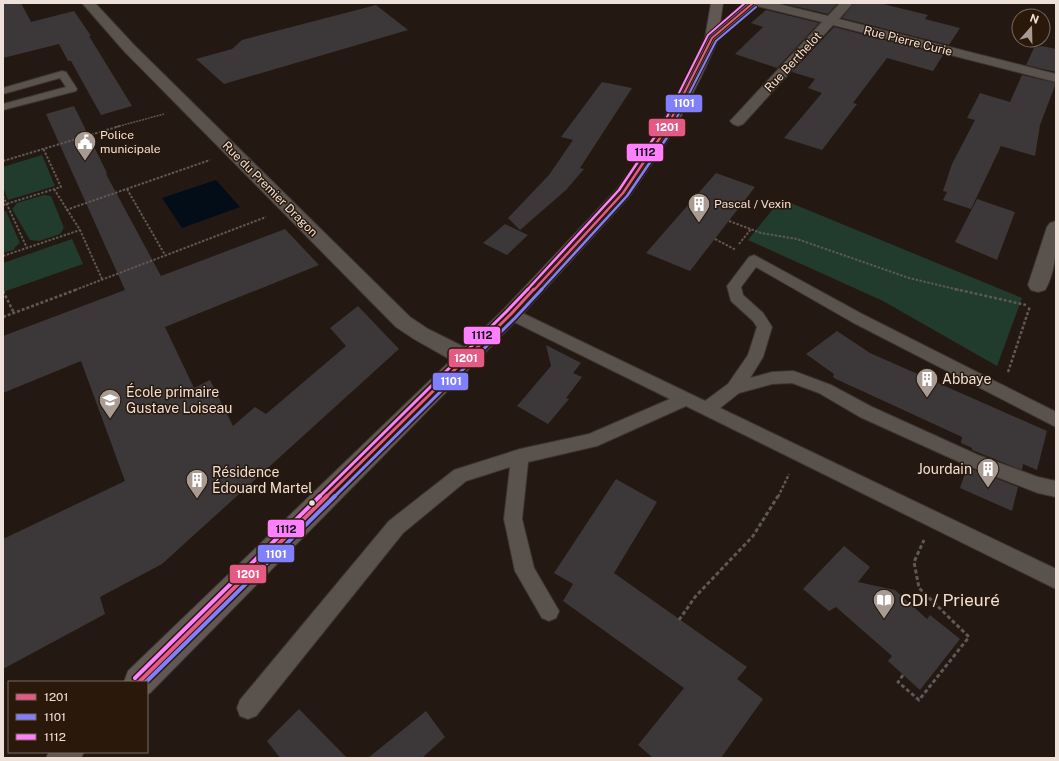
<svg xmlns="http://www.w3.org/2000/svg" width="1059" height="761" viewBox="0 0 1059 761" font-family="'Public Sans',sans-serif">
<style>
.green{fill:#213c2d}
.water{fill:#030d18}
.building{fill:#3c3738}
.lines{fill:none;stroke-linecap:round;stroke-linejoin:round}
.lane-casing{stroke:#3d3530;stroke-width:2}
.street-casing{stroke:#3d3530;stroke-width:2}
.secondary-casing{stroke:#3d3530;stroke-width:2}
.path-far3{stroke:#5f5853;stroke-width:1.5;stroke-dasharray:2 1;stroke-linecap:butt}
.path-far2{stroke:#5f5853;stroke-width:2;stroke-dasharray:2.5 1.5;stroke-linecap:butt}
.path-far1{stroke:#5f5853;stroke-width:2.5;stroke-dasharray:3 2;stroke-linecap:butt}
.path{stroke:#5f5853;stroke-width:3;stroke-dasharray:4 2.5;stroke-linecap:butt}
.lane{fill:#59524d;fill-rule:evenodd}
.street{fill:#59524d;fill-rule:evenodd}
.secondary{fill:#615853;fill-rule:evenodd}
.bus-1-far3-casing{stroke:#2a180b;stroke-width:4}
.bus-1-far2-casing{stroke:#2a180b;stroke-width:5}
.bus-1-far1-casing{stroke:#2a180b;stroke-width:6}
.bus-1-casing{stroke:#2a180b;stroke-width:7}
.bus-2-far3-casing{stroke:#2a180b;stroke-width:4}
.bus-2-far2-casing{stroke:#2a180b;stroke-width:5}
.bus-2-far1-casing{stroke:#2a180b;stroke-width:6}
.bus-2-casing{stroke:#2a180b;stroke-width:7}
.bus-3-far3-casing{stroke:#2a180b;stroke-width:4}
.bus-3-far2-casing{stroke:#2a180b;stroke-width:5}
.bus-3-far1-casing{stroke:#2a180b;stroke-width:6}
.bus-3-casing{stroke:#2a180b;stroke-width:7}
.bus-1-far3{stroke:#e45a85;stroke-width:2}
.bus-1-far2{stroke:#e45a85;stroke-width:2.5}
.bus-1-far1{stroke:#e45a85;stroke-width:3}
.bus-1{stroke:#e45a85;stroke-width:4}
.bus-2-far3{stroke:#8080ff;stroke-width:2}
.bus-2-far2{stroke:#8080ff;stroke-width:2.5}
.bus-2-far1{stroke:#8080ff;stroke-width:3}
.bus-2{stroke:#8080ff;stroke-width:4}
.bus-3-far3{stroke:#ff80ff;stroke-width:2}
.bus-3-far2{stroke:#ff80ff;stroke-width:2.5}
.bus-3-far1{stroke:#ff80ff;stroke-width:3}
.bus-3{stroke:#ff80ff;stroke-width:4}
.bus-dot{fill:#eee1d9;stroke:#2a180b;stroke-width:1.5}
.labels{text-anchor:middle;stroke-width:3;stroke-linejoin:round;paint-order:stroke}
.far-street-label{font-size:12px;fill:#eee1d9;stroke:#2a180b}
.far-poi-label{font-size:12px;fill:#eee1d9;stroke:#2a180b;text-anchor:start}
.poi-label{font-size:14px;fill:#eee1d9;stroke:#2a180b;text-anchor:start}
.near-poi-label{font-size:17px;fill:#eee1d9;stroke:#2a180b;text-anchor:start}
.line-badge{stroke:#2a180b;stroke-width:1.5}
.badge-label{font-size:11px;text-anchor:middle;font-weight:bold;fill:#fff}
.pale-badge-label{font-size:11px;text-anchor:middle;font-weight:bold;fill:#111}
</style>
<rect width="100%" height="100%" fill="#231912"/>
<g class="green">
<path d="M42,155l13,31 -47,14 -5,-13v-20z"/>
<path d="M44,195l7,1 13,32 -4,6 -21,7 -9,-1 -18,-31 5,-6z"/>
<path d="M781,199l241,99 -25,68 -114,-65 -135,-61z"/>
<path d="M3,211h3l14,32 -5,4 -1,3 -11,3z"/>
<path d="M72,239l11,25 -80,28v-29z"/>
</g>
<path class="water" d="M216,180l24,27 -58,21 -20,-30z"/>
<g class="building">
<path d="M3,3h18l10,19 43,-11 17,25h-2l43,70 -31,9 -30,-54h-3l-9,-17 -56,14z"/>
<path d="M781,3h57l-10,11z"/>
<path d="M854,3h25l49,12 -3,4 35,9 -11,17 -107,-27z"/>
<path d="M376,5l32,25 -184,54 -28,-25 36,-10 10,-9z"/>
<path d="M766,10l53,13 -42,45 -42,-14 28,-27 -12,-4z"/>
<path d="M834,27l109,28 -10,16 -46,-13 -34,45 4,1 -35,46 -38,-12 38,-45 -14,-5 7,-9 -23,-7z"/>
<path d="M1042,46l14,3v23l-30,-7 8,-17z"/>
<path d="M1022,75l34,8 -16,42 -5,31 -34,-10 -30,63 -28,-9 4,-8 -4,-1 9,-27 23,-44 -8,-2 13,-25 30,9z"/>
<path d="M602,82l30,6 -52,80 4,1 -18,21 -46,40 -12,-12 41,-43 24,-35 -12,-3z"/>
<path d="M74,106l33,67 -1,1 55,102 124,-47 34,36 -154,62 29,61 16,-8 23,46 22,-19 11,7 80,-68 -16,-18 28,-22 41,43 -237,215 -62,33 5,17 -102,55v-130l122,-58 -44,-120 -78,32v-57l122,-46 -79,-176z"/>
<path d="M716,173l39,14 -65,84 -44,-18z"/>
<path d="M977,199l38,13 -18,48 -42,-18z"/>
<path d="M505,224l23,11 -21,20 -24,-12z"/>
<path d="M837,331l33,22 177,78 -10,39 -14,-6 -1,6 -50,-20v-2l-11,-5 1,-6 -126,-58 -3,-2 1,-3 -28,-20z"/>
<path d="M546,345l35,18 -8,10 9,4 -16,21 3,1 -21,25 -31,-18 34,-40z"/>
<path d="M967,467l51,20 -6,24 -52,-23z"/>
<path d="M616,479l41,23 -43,71 133,94 -10,12 26,20 -42,59h-68l-15,-13 46,-57 -121,-87 10,-17 -19,-11z"/>
<path d="M844,546l26,21 -12,15 37,8 32,29 3,-4 30,24 -40,51 -32,-29 4,-5 -56,-49 -7,4 -26,-22z"/>
<path d="M299,709l48,49h-67l-13,-17z"/>
<path d="M426,711l19,26 -23,21h-54z"/>
</g>
<g class="lines">
<g class="lane-casing">
<g id="lane">
<path d="M62,71l4,1 11,17 -1,2 -73,19v-6l63,-17 -6,-9 -57,16v-6z"/>
<path d="M754,255l108,59 194,98v15l-204,-105 -96,-55 -15,20 2,8 20,18 9,14 -9,30 -13,21 22,-6 21,-1 6,2 32,12 41,22 106,48 60,22 18,4v16l-18,-4 -72,-28 -106,-48 -41,-24 -27,-10 -20,1 -33,9 -19,15 336,161v20l-370,-183 -89,40 -69,16 -6,57 12,49 25,43 -3,7 -7,3 -7,-3 -27,-47 -11,-52 6,-52 -44,14 -63,52 -147,183 -8,3 -8,-3 -3,-8 3,-8 149,-179 65,-51 66,-21 69,-15 81,-35 -164,-81 -2,-4 2,-4 5,-1 5,1 189,91 23,-17 20,-29 9,-28 -4,-6 -22,-20 -4,-15 22,-29z"/>
</g>
</g>
<g class="street-casing">
<g id="street">
<path d="M82,3h13l39,42 276,272 18,12 46,23 3,6 -3,6 -8,2 -8,-2 -44,-25 -18,-12 -272,-276z"/>
<path d="M755,3h20l53,13 12,-13h13l-14,16 217,55v8l-223,-57 -90,99 -5,2 -5,-2 -3,-3 3,-3 89,-96 -65,-16z"/>
<path d="M1056,221c0,24 1,48 -11,69l-7,2 -7,-2 -3,-5 19,-58 3,-4z"/>
</g>
</g>
<g class="secondary-casing">
<g id="secondary">
<path d="M711,3h12l-3,21 26,-21h13l-41,37 -18,39 -28,55 -43,63 -111,122 -368,374 -3,1v-12h-23l4,-11 376,-362 113,-120 39,-55 30,-55 19,-41z"/>
<path d="M49,752h35l-3,6h-35z"/>
</g>
</g>
<path class="path-far3" d="M116,127l48,-13"/>
<g class="path-far2">
<path d="M3,161l117,-35"/>
<path d="M54,189l26,41 22,49"/>
<path d="M127,189l38,66"/>
<path d="M3,196l24,52"/>
<path d="M3,205l58,-18 -18,-39"/>
<path d="M66,210l144,-50"/>
<path d="M729,221l32,12 36,6 112,39 50,12"/>
<path d="M715,239l21,11"/>
<path d="M739,244l12,-15"/>
<path d="M3,256l77,-26"/>
<path d="M75,290l191,-73"/>
</g>
<g class="path-far1">
<path d="M955,289l71,16"/>
<path d="M3,291l11,22"/>
<path d="M3,317l75,-28"/>
<path d="M1008,372l22,-66"/>
<path d="M778,497l11,-23"/>
</g>
<g class="path">
<path d="M679,620l16,-23 58,-61 25,-40"/>
<path d="M903,675l-5,7 21,18 50,-63 -50,-49 -5,-26 10,-22"/>
</g>
<use href="#lane" class="lane"/>
<use href="#street" class="street"/>
<use href="#secondary" class="secondary"/>
<g class="bus-1-far3-casing">
<path id="bus-1-far3" d="M667,127l45,-89 41,-35"/>
</g>
<g class="bus-1-far2-casing">
<path id="bus-1-far2" d="M534,290l89,-97 45,-67"/>
</g>
<g class="bus-1-far1-casing">
<path id="bus-1-far1" d="M326,497l185,-183 23,-25"/>
</g>
<g class="bus-1-casing">
<path id="bus-1" d="M139,682l188,-186"/>
</g>
<g class="bus-2-far3-casing">
<path id="bus-2-far3" d="M672,127l44,-86 40,-34"/>
</g>
<g class="bus-2-far2-casing">
<path id="bus-2-far2" d="M541,290l86,-94 41,-60 5,-10"/>
</g>
<g class="bus-2-far1-casing">
<path id="bus-2-far1" d="M334,497l181,-179 27,-29"/>
</g>
<g class="bus-2-casing">
<path id="bus-2" d="M146,682l189,-186"/>
</g>
<g class="bus-3-far3-casing">
<path id="bus-3-far3" d="M662,127l46,-92 37,-32"/>
</g>
<g class="bus-3-far2-casing">
<path id="bus-3-far2" d="M527,290l92,-100 43,-64"/>
</g>
<g class="bus-3-far1-casing">
<path id="bus-3-far1" d="M319,497l188,-186 21,-22"/>
</g>
<g class="bus-3-casing">
<path id="bus-3" d="M135,678l185,-182"/>
</g>
<use href="#bus-1-far3" class="bus-1-far3"/>
<use href="#bus-1-far2" class="bus-1-far2"/>
<use href="#bus-1-far1" class="bus-1-far1"/>
<use href="#bus-1" class="bus-1"/>
<use href="#bus-2-far3" class="bus-2-far3"/>
<use href="#bus-2-far2" class="bus-2-far2"/>
<use href="#bus-2-far1" class="bus-2-far1"/>
<use href="#bus-2" class="bus-2"/>
<use href="#bus-3-far3" class="bus-3-far3"/>
<use href="#bus-3-far2" class="bus-3-far2"/>
<use href="#bus-3-far1" class="bus-3-far1"/>
<use href="#bus-3" class="bus-3"/>
</g>
<defs>
<g id="civic-pin" transform="scale(1.15)"><path d="M0 17L-7.5 6A9.5 9.5 0 1 1 7.5 6Z" fill="#a79b93" stroke="#2a180b"/><path d="M-.6-6.5H3V-4.5H.6V-3L4-1V1h2V6H-6V1h2V-1L-.6-3ZM-1.2 2.5V6h2.4V2.5Z" fill="#fff"/></g>
<g id="building-pin" transform="scale(1.15)"><path d="M0 17L-7.5 6A9.5 9.5 0 1 1 7.5 6Z" fill="#a79b93" stroke="#2a180b"/><path d="M-4-6H4V6H1V3H-1V6H-4ZM-2.5-4.3h1.7v1.8h-1.7ZM.8-4.3h1.7v1.8H.8ZM-2.5-1h1.7V.8h-1.7ZM.8-1h1.7V.8H.8Z" fill="#fff"/></g>
<g id="school-pin" transform="scale(1.15)"><path d="M0 17L-7.5 6A9.5 9.5 0 1 1 7.5 6Z" fill="#a79b93" stroke="#2a180b"/><path d="M0-5L7-2L0 1L-7-2ZM-4 1L0 2.5L4 1V4Q0 6-4 4Z" fill="#fff"/></g>
<g id="library-pin" transform="scale(1.15)"><path d="M0 17L-7.5 6A9.5 9.5 0 1 1 7.5 6Z" fill="#a79b93" stroke="#2a180b"/><path d="M-6-4Q-3-5.5-.7-3.5V5Q-3 3-6 4ZM6-4Q3-5.5 .7-3.5V5Q3 3 6 4Z" fill="#fff"/></g>
</defs>
<g fill-rule="evenodd">
<use href="#civic-pin" x="85" y="142"/>
<use href="#building-pin" x="699" y="204"/>
<use href="#building-pin" x="927" y="379"/>
<use href="#school-pin" x="110" y="400"/>
<use href="#building-pin" x="988" y="469"/>
<use href="#building-pin" x="197" y="480"/>
<use href="#library-pin" x="884" y="600"/>
</g>
<circle class="bus-dot" cx="312" cy="503" r="3.5"/>
<g class="labels">
<g class="far-street-label">
<text transform="translate(908 41) rotate(14)" y="4">Rue Pierre Curie</text>
<text transform="translate(793 62) rotate(-47)" y="4">Rue Berthelot</text>
<text transform="translate(270 189) rotate(45)" y="4">Rue du Premier Dragon</text>
</g>
<g class="far-poi-label">
<text x="100" y="139">Police<tspan x="100" dy="14">municipale</tspan></text>
<text x="714" y="208">Pascal / Vexin</text>
</g>
<g class="poi-label">
<text x="942" y="384">Abbaye</text>
<text x="126" y="397">École primaire<tspan x="126" dy="16">Gustave Loiseau</tspan></text>
<text x="972" y="474" text-anchor="end">Jourdain</text>
<text x="212" y="477">Résidence<tspan x="212" dy="16">Édouard Martel</tspan></text>
</g>
<g class="near-poi-label">
<text x="900" y="606">CDI / Prieuré</text>
</g>
</g>
<g class="line-badge">
<rect x="665" y="94" width="38" height="19" rx="4" fill="#8080ff"/>
<rect x="648" y="118" width="38" height="19" rx="4" fill="#e45a85"/>
<rect x="626" y="143" width="38" height="19" rx="4" fill="#ff80ff"/>
<rect x="463" y="326" width="38" height="19" rx="4" fill="#ff80ff"/>
<rect x="448" y="348" width="37" height="20" rx="4" fill="#e45a85"/>
<rect x="432" y="372" width="37" height="19" rx="4" fill="#8080ff"/>
<rect x="267" y="519" width="38" height="19" rx="4" fill="#ff80ff"/>
<rect x="257" y="544" width="38" height="19" rx="4" fill="#8080ff"/>
<rect x="229" y="564" width="38" height="20" rx="4" fill="#e45a85"/>
</g>
<g class="badge-label">
<text x="684" y="107">1101</text>
<text x="667" y="131">1201</text>
<text x="466" y="362">1201</text>
<text x="451" y="385">1101</text>
<text x="276" y="558">1101</text>
<text x="248" y="578">1201</text>
</g>
<g class="pale-badge-label">
<text x="645" y="156">1112</text>
<text x="482" y="339">1112</text>
<text x="286" y="533">1112</text>
</g>
<rect width="1059" height="761" fill="none" stroke="#eee1d9" stroke-width="8"/>
<rect x="8" y="681" width="140" height="72" fill="#2a180b" stroke="#78685d"/>
<rect x="16" y="694" width="20" height="6" fill="#e45a85" stroke="#78685d"/>
<text x="44" y="701" font-size="12" fill="#eee1d9">1201</text>
<rect x="16" y="714" width="20" height="6" fill="#8080ff" stroke="#78685d"/>
<text x="44" y="721" font-size="12" fill="#eee1d9">1101</text>
<rect x="16" y="734" width="20" height="6" fill="#ff80ff" stroke="#78685d"/>
<text x="44" y="741" font-size="12" fill="#eee1d9">1112</text>
<g transform="translate(1031 28) rotate(20)"><circle r="19" fill="#2a180b" stroke="#78685d"/>
<path d="M0-3L7 15L0 10L-7 15Z" fill="#a79b93"/>
<text y="-6" font-size="11" font-weight="bold" text-anchor="middle" fill="#eee1d9">N</text>
</g>
</svg>
